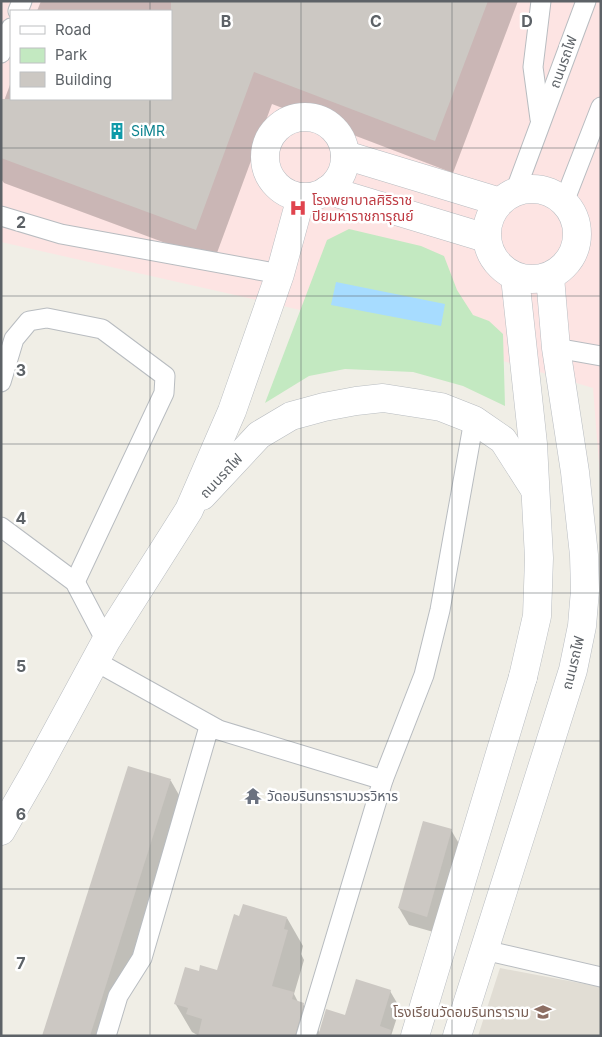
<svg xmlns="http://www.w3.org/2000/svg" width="602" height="1037" viewBox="0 0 602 1037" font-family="Inter,'Noto Sans Thai',sans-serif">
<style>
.education{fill:#e1ddd4}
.medical{fill:#fde4e3;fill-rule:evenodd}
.green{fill:#c3e9c1}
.water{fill:#a7dcff}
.shadow{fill:#0003}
.building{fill:#ccc8c3}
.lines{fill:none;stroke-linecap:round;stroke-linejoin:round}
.lane-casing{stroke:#b8bcc0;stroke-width:21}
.street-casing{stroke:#b8bcc0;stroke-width:29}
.secondary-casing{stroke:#b9bdc2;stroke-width:29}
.lane{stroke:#fff;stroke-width:19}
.street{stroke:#fff;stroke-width:28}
.secondary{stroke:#fff;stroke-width:28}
.grid{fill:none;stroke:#5d6267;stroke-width:1;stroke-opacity:0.55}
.labels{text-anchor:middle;stroke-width:5;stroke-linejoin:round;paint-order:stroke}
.street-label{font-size:14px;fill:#5d6267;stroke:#fff}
.culture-label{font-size:14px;fill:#0d838f;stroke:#fff;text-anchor:start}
.health-label{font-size:14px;fill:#be3a42;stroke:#fff;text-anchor:start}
.worship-label{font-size:14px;fill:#5b616d;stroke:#fff;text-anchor:start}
.education-label{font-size:14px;fill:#785e54;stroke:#fff;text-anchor:end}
.grid-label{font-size:16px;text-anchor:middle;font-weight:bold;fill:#5d6267;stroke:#fff;stroke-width:5;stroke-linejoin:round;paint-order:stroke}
</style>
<rect width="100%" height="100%" fill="#f0eee6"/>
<path class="education" d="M500,968l101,19v49h-123z"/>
<path class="medical" d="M1,1h600v488l-8,-101 -160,-48 -432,-98zM11,11h160v88h-160z"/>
<path class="green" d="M349,229l72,17 23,10 13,34 16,25 16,6 14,13 2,72 -42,-20 -50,-14 -68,-3 -36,7 -44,27 62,-163z"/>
<path class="water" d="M336,282l109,22 -4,22 -110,-21z"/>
<g class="shadow">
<path d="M41,1h477l-65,172 -181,-69 -58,157 -210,-78 -3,-4v-70l10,-27v17h160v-88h-134z"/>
<path d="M129,767l42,14 12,21 -74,234h-66z"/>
<path d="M451,830l10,17 -24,86 -28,-8 -10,-17z"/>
<path d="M287,918l16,28 -2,8 3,6 -10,34 4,8 5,2 17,29 70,-42 10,17 -9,28h-192l-7,-4 -17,-29 24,-31 19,-1z"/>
</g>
<g class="building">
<path d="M171,1h317l-53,140 -181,-69 -58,158 -195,-72v-59h170z"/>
<path d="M128,766l43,13 -81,257h-48z"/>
<path d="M423,821l29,8 -25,88 -29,-9z"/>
<path d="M243,904l44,13 -3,12 4,1 -16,56 22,6 -2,7 12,4 -9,33h-97l4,-17 -16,-5 2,-6 -14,-4 11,-37 14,4 1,-6 17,5 17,-56 5,2z"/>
<path d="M356,979l35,11 -11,36 11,4 -1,6h-72l8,-27 19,6z"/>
</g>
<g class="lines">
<g class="lane-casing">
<g id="lane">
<path d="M18,11l4,-10"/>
<path d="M1,53l10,-25"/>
<path d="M540,119l-7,-52 8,-66"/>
<path d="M515,192l71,-191"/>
<path d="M564,202l37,-95"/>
<path d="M1,216l60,18 219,40"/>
<path d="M556,348l45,8"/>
<path d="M1,382l13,-43 15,-18 18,-3 55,11 63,47 -1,17 -89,189"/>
<path d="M1,527l74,55 31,59"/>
<path d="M95,661l122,68"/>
<path d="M484,950l117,27"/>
<path d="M106,1036l12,-40 24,-38 67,-231 174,53"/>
<path d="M306,1036l77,-256 41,-105 16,-65 34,-190"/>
</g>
</g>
<g class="street-casing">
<g id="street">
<circle cx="305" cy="157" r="40"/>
<path d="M345,155l155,47"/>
<path d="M327,190l159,48"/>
<path d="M515,277l18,167 6,114 -2,58 -14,61"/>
<path d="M202,496l57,-61 32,-19 33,-9 32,-6 27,-3 58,9 33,13 29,20 32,50"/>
<path d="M1,831l34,-59 71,-131 83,-131 43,-99 48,-137 21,-77"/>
</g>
</g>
<g class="secondary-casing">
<g id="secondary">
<circle cx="532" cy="234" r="45"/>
<path d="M415,1036l108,-359"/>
<path d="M457,1036l116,-366 9,-44 3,-36 -1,-35 -9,-83 -19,-124 -6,-71"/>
</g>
</g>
<use href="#lane" class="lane"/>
<use href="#street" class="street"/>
<use href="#secondary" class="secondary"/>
</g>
<path class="grid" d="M150,1v10M301,1v1035M452,1v1035M150,99v937M1,148h600M1,296h600M1,444h600M1,593h600M1,741h600M1,889h600"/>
<defs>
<g id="building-bare" transform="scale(1.35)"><path d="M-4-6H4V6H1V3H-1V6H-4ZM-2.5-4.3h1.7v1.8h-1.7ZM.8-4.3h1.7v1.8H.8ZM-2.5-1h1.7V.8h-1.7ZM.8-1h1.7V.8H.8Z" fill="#0f9aa8" stroke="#fff" stroke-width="2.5" paint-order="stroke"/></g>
<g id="hospital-bare" transform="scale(1.35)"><path d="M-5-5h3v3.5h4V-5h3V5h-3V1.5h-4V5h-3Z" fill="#e0444e" stroke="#fff" stroke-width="2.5" paint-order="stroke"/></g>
<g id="temple-bare" transform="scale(1.35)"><path d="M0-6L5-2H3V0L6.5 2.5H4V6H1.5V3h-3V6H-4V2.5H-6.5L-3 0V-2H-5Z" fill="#6b7280" stroke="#fff" stroke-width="2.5" paint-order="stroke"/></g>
<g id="school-bare" transform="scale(1.35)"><path d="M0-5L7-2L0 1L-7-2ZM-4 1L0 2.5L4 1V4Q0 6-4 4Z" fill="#8d6e63" stroke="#fff" stroke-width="2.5" paint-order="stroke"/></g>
</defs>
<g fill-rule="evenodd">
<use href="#building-bare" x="117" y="131"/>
<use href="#hospital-bare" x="298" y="208"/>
<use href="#temple-bare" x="253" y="796"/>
<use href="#school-bare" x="543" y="1012"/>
</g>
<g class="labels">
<g class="street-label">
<text transform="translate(563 62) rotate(-70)" y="5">ถนนรถไฟ</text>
<text transform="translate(221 476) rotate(-47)" y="5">ถนนรถไฟ</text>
<text transform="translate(573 663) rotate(-76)" y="5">ถนนรถไฟ</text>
</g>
<g class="culture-label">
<text x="131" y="136">SiMR</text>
</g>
<g class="health-label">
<text x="312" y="205">โรงพยาบาลศิริราช<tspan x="312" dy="16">ปิยมหาราชการุณย์</tspan></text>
</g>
<g class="worship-label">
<text x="267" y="801">วัดอมรินทรารามวรวิหาร</text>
</g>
<g class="education-label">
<text x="529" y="1017">โรงเรียนวัดอมรินทราราม</text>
</g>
</g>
<g class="grid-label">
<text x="226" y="27">B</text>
<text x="376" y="27">C</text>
<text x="527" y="27">D</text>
<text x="21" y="228">2</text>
<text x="21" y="376">3</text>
<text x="21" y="524">4</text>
<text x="21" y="672">5</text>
<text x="21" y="820">6</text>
<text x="21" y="969">7</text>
</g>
<rect width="602" height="1037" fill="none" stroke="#5d6267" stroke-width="5"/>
<rect x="10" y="10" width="162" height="90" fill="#ffffff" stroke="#bec0c2"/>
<rect x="20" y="26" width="25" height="8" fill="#ffffff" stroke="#bec0c2"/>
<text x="55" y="35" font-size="15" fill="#5d6267">Road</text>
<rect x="20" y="48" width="25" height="15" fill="#c3e9c1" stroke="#bec0c2"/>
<text x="55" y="60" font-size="15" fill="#5d6267">Park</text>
<rect x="20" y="72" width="25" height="15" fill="#ccc8c3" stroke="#bec0c2"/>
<text x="55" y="85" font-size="15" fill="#5d6267">Building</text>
</svg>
